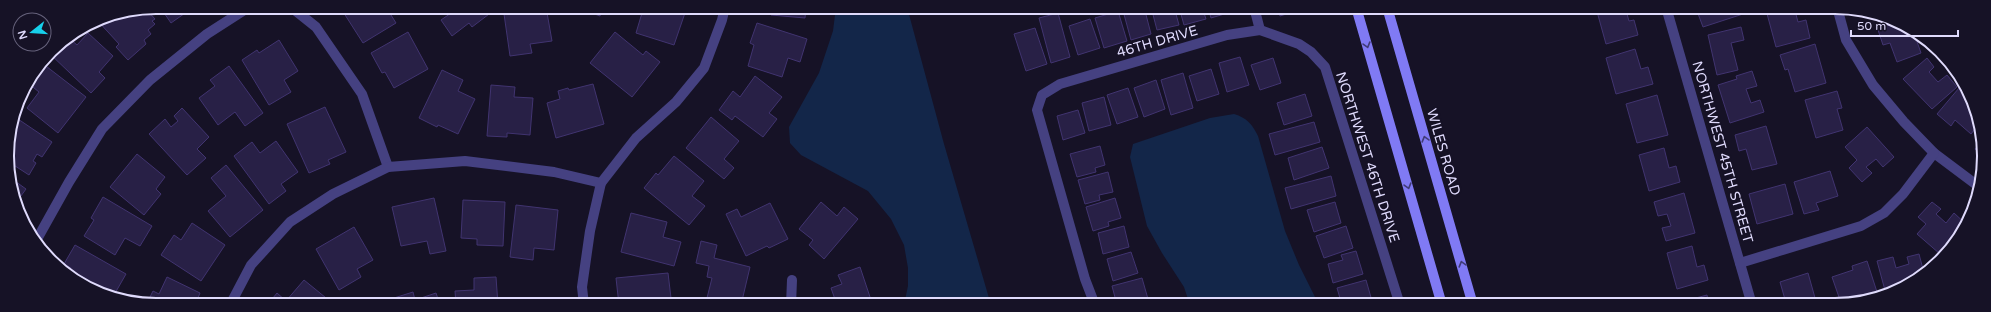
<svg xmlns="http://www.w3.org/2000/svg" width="1991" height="312" viewBox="0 0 1991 312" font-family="'Varela Round',sans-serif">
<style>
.water{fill:#132649}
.building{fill:#282046;stroke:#413470}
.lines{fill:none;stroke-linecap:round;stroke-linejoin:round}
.minor{stroke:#454181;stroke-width:10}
.secondary{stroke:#807af4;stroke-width:10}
.oneway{stroke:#403c78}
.labels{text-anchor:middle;stroke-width:4;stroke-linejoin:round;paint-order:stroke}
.street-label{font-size:14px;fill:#dfdafc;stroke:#161226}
.rim{fill:none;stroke:#dfdafc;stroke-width:2}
</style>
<rect width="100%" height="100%" fill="#161226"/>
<g class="water">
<path d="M836,7h71l37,137 47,161h-87l4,-19v-18l-4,-23 -13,-26 -23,-28 -67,-36 -11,-12 -1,-16 30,-54 14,-42z"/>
<path d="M1234,114c13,4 18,10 24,22l27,95 14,34 20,40h-129l-6,-18 -22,-34 -15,-27 -17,-69 3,-13 77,-26z"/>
</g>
<g class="building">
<path d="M160,7h25l3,4 -17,12z"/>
<path d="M340,7h46l10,16 -33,20z"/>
<path d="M452,7h44l1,1 -25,19 -3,-4 -17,13 -11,-16 13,-9z"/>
<path d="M503,7h20v3l23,-3 6,34 -22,3 2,9 -22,3z"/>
<path d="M576,7h27l-3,9z"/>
<path d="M632,7h55l-13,38 -38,-12 6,-20 -11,-3z"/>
<path d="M772,7h34l-1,11 -34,-3z"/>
<path d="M1122,7h22l7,27 -20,6z"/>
<path d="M1151,7h23l5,18 -22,5z"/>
<path d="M1179,7h23l4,12 -22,6z"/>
<path d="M1208,7h22l1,5 -20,6z"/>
<path d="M1278,7h31l-29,9z"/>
<path d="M1625,7l4,14 5,-1 4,15 -32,9 -10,-36z"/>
<path d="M1710,7h31l2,7 -40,13 -6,-16z"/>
<path d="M1775,7h19l4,15 8,-2 4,18 -34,9 -10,-37z"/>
<path d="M146,9l9,10 -3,2 3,3 -7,6 3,4 -7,6 2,4 -18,16 -12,-13 3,-3 -22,-24z"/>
<path d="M1118,11l9,30 -23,7 -9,-30z"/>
<path d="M1058,13l12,44 -19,6 -12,-45z"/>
<path d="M1090,19l10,29 -22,7 -9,-29z"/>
<path d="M1895,21l6,1 13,11 7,20 -24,9 -7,-19 -7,2 -6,-18z"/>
<path d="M757,23l50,16 -7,23 -12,-4 -6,19 -34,-11 6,-21 -4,-2z"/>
<path d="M1741,27l3,13 -13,3 7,27 -21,5 -9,-40z"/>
<path d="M1035,28l12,36 -21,7 -12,-37z"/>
<path d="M408,32l20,37 -34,19 -9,-16 -3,1 -11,-20z"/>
<path d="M615,32l28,23 3,-4 14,11 -28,35 -42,-34z"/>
<path d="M88,33l25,23 -14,16 6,6 -14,15 -42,-40 20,-15 8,7z"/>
<path d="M279,40l19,31 -14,9 7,12 -22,13 -27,-45 15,-10 2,3z"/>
<path d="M1815,44l11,39 -31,9 -7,-23 -3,1 -5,-15z"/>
<path d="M1635,49l6,20 7,-2 5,17 -37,10 -10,-36z"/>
<path d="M1240,57l9,28 -22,7 -8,-29z"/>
<path d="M1273,58l8,25 -21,7 -9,-25z"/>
<path d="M1927,58l7,9 -5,5 9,10 9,-7 10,12 -25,22 -29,-30z"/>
<path d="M42,63l44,34 -28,36 -31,-25 12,-16 -11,-9z"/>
<path d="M229,66l34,47 -18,13 -10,-14 -17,13 -19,-27 16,-12 -5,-6z"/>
<path d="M1211,69l8,25 -22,7 -8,-25z"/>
<path d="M442,70l21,10 -5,11 17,8 -17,35 -20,-9 -1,2 -18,-9z"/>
<path d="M1752,71l5,15 -11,3 5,14 9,-3 4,12 -34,11 -12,-38 19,-6 -1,-3z"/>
<path d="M1183,73l10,35 -22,7 -10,-35z"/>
<path d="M755,76l27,21 -13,16 8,6 -14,18 -28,-21 -3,4 -13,-10 14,-19 7,6z"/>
<path d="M1156,80l9,29 -21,8 -10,-29z"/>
<path d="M593,84l11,40 -48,14 -9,-35 13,-4 -2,-8 10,-3 1,2z"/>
<path d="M491,85l24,2 -1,10 19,1 -3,37 -23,-2v4l-20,-1z"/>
<path d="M1128,88l10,29 -21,7 -10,-29z"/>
<path d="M1959,88l11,10 6,10 2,17 -7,9 -16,-14 -4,6 -14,-12z"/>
<path d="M1837,91l5,17 -5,1 6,21 -27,8 -11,-38z"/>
<path d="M1305,94l7,22 -28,9 -7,-22z"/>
<path d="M1657,95l11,40 -31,8 -11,-39z"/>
<path d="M1104,97l7,28 -22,6 -7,-28z"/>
<path d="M325,107l21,45 -18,8 2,4 -21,9 -22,-49z"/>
<path d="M182,108l27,29 -12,12 9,9 -19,17 -38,-41 16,-15 6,8 7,-6 -4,-5z"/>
<path d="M1078,110l7,23 -22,7 -6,-24z"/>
<path d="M15,117l37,25 -10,15 -5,-3 -4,7 3,2 -7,12 -20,-13 -2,-16z"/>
<path d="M711,117l28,24 -15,18 10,9 -10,11 -38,-31z"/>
<path d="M1314,122l6,20 -45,13 -6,-21z"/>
<path d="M1766,126l11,38 -25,6 -6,-21 -7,2 -4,-16z"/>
<path d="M1867,127l27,30 -11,10 -7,-8 -10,8 6,6 -10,9 -13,-14 8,-8 -12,-13z"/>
<path d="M276,141l22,31 -17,12 5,7 -17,13 -35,-48 18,-14 8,11z"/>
<path d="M1981,142l1,14 -7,-7z"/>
<path d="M1100,146l5,19 -10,3 1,4 -19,5 -7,-23z"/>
<path d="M1322,147l7,21 -35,12 -6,-22z"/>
<path d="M1664,148l5,20 7,-2 4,16 -31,9 -10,-36z"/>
<path d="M137,154l28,23 -9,12 5,5 -17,21 -34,-28z"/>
<path d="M674,156l30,25 -12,15 13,10 -16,19 -45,-37 12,-15 2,2z"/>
<path d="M226,165l37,45 -33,27 -22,-26 18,-15 -15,-18z"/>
<path d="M1830,171l8,25 -22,7 3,7 -15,4 -10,-32z"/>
<path d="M1108,172l5,20 -14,3 1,5 -15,4 -7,-24z"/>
<path d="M1331,176l5,20 -45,13 -6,-21z"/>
<path d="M12,179l14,10 -11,15z"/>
<path d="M1785,184l8,30 -36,10 -8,-30z"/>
<path d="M1684,193l11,40 -29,8 -4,-13 9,-2 -4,-12 -9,2 -4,-14z"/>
<path d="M103,197l49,29 -12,20 -15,-8 -10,17 -31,-19 10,-16 -3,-2z"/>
<path d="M434,198l12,53 -16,3 -3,-13 -26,5 -9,-39z"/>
<path d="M1115,198l6,20 -13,4 1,4 -16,5 -7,-24z"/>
<path d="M463,200l42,2 -2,44 -26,-1v-6l-16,-1z"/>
<path d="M821,202l16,14 7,-9 14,12 -34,40 -15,-14 4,-5 -14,-11z"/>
<path d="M1335,202l6,21 -27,9 -7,-22z"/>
<path d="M1932,202l9,7 -5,5 10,9 8,-10 13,12 -27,29 -23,-20 9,-10 -8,-7z"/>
<path d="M770,203l18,36 -19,9 -2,-2 -21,10 -20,-42 11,-5 4,8z"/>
<path d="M516,205l42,5 -4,40 -20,-2 -1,12 -23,-3z"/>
<path d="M631,213l36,9 -4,15 18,5 -7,24 -53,-14z"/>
<path d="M192,223l33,22 -24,36 -40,-26 13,-20 7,5z"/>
<path d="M1124,226l5,21 -26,7 -5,-21z"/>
<path d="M1346,226l7,22 -29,10 -8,-22z"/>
<path d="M354,227l19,33 -16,9 4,8 -22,13 -23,-41z"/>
<path d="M701,241l16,4 -3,13 36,9 -9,38 -34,-7 5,-20 -5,-1 2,-11 -13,-3z"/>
<path d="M75,245l51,29 -12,21 -12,-7 -2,4 -10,-2 -22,-17 3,-5 -7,-4z"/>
<path d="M1692,246l5,21 7,-2 4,15 -31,9 -10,-36z"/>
<path d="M1356,251l7,23 -30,9 -5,-19 15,-4 -2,-5z"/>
<path d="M1131,252l7,21 -25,8 -6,-22z"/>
<path d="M1919,254l5,19 -12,4 1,4 -12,9 -15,4 -9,-33 16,-4 3,11 13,-4 -2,-7z"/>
<path d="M1867,261l10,31 -36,11 -9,-26 21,-7 -1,-4z"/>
<path d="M860,267l11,33 -12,5h-22l-6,-17 11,-4 -4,-9z"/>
<path d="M668,273l3,25 -14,1v6h-38l-3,-27z"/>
<path d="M1808,273l9,32h-35l4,-2 -6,-21z"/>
<path d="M167,277l33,16 -5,12h-49l7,-14 6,3z"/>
<path d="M496,277l2,28h-42l-1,-14 19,-1v-12z"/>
<path d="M1142,278l6,21 -19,6h-12l-5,-19z"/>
<path d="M304,280l27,22 -2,3 -61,-1 9,-11 9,8z"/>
<path d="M1366,280l6,21 -11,4h-19l-5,-17z"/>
<path d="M413,292l2,8 21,-7 4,12h-44l-2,-7z"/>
<path d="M1707,295l2,10h-27l-1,-3z"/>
<path d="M552,299l1,6h-37v-1z"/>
<path d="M1167,299l2,6h-22z"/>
</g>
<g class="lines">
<g class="minor">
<path d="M291,7l25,20 46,67 26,73"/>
<path d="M1254,7l6,23"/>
<path d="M1666,7l86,298"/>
<path d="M1837,7l9,33 27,45 31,37 30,31 44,33"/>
<path d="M36,241l33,-59 33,-53 48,-49 57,-46 42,-27"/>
<path d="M1740,263l121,-37 23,-13 19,-19 31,-41"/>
<path d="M230,305l21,-40 39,-43 43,-28 55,-27 77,-6 89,11 47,11"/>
<path d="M584,305l-2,-18 8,-56 11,-48 35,-45 40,-36 28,-34 18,-48 3,-13"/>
<path d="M791,305l1,-25"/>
<path d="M1095,305l-10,-26 -48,-169 5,-15 18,-11 167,-49 33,-5 39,14 12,8 14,15 75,238"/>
</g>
<g class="secondary">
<path d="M1356,7l86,298"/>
<path d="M1387,7l86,298"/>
</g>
</g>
<defs><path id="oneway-chevron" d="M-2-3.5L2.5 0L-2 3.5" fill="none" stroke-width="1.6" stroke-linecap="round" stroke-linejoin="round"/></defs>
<g class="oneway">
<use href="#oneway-chevron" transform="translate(1367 45) rotate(74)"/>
<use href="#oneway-chevron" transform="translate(1425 139) rotate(-106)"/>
<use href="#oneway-chevron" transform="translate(1408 186) rotate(74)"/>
<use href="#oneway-chevron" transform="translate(1462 264) rotate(-106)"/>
</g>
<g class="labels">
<g class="street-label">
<text transform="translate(1157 41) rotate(-16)" y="5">46TH DRIVE</text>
<text transform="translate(1444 152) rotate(74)" y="5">WILES ROAD</text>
<text transform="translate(1723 152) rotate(74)" y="5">NORTHWEST 45TH STREET</text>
<text transform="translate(1368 157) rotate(72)" y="5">NORTHWEST 46TH DRIVE</text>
</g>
</g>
<path d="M0 0H1991V312H0ZM156 14H1835A142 142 0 0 1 1977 156V156A142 142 0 0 1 1835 298H156A142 142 0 0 1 14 156V156A142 142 0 0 1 156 14Z" fill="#161226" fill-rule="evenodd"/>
<path class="rim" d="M156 14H1835A142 142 0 0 1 1977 156V156A142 142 0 0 1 1835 298H156A142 142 0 0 1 14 156V156A142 142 0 0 1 156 14Z"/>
<g transform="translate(32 32) rotate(253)"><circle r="19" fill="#161226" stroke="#66627c"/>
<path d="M0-3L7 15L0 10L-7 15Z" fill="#17d0eb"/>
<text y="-6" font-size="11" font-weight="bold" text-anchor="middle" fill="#dfdafc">N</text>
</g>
<path d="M1851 30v6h107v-6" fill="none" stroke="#dfdafc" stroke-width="2"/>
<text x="1857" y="30" font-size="12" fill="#dfdafc" stroke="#161226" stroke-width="3" paint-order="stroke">50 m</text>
</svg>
